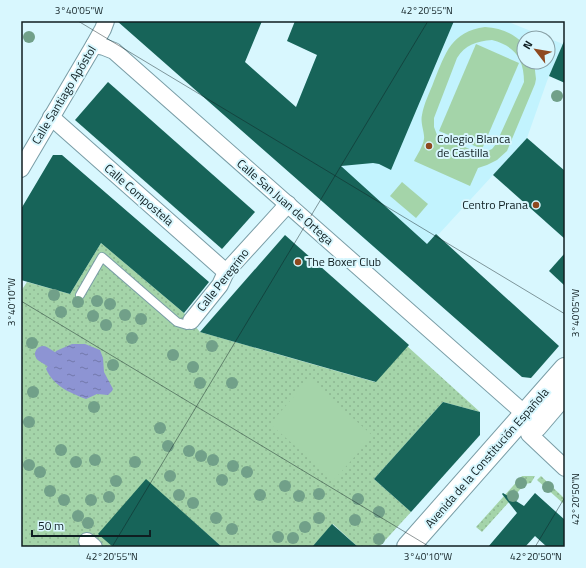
<svg xmlns="http://www.w3.org/2000/svg" width="586" height="568" viewBox="0 0 586 568" font-family="'Titillium Web',sans-serif">
<style>
.built{fill:#c2f3fe}
.green{fill:url(#green-dots)}
.pitch{fill:#a4d4a9;fill-rule:evenodd}
.water{fill:url(#water-ripples)}
.lines{fill:none;stroke-linecap:round;stroke-linejoin:round}
.canal{stroke:#8d94d3;stroke-width:16}
.building{fill:#176459}
.service-casing{stroke:#799da6;stroke-width:10}
.minor-casing{stroke:#799da6;stroke-width:18}
.trunk-casing{stroke:#799da6;stroke-width:24}
.service{stroke:#fff;stroke-width:8}
.minor{stroke:#fff;stroke-width:16}
.trunk{stroke:#fff;stroke-width:22}
.tree{fill:#71a089}
.ticks{fill:none;stroke:#0f1e21;stroke-width:1;stroke-opacity:0.45}
.poi-dot{fill:#8e491f;stroke:#d8f7fe;stroke-width:1.5}
.labels{text-anchor:middle;stroke-width:4;stroke-linejoin:round;paint-order:stroke}
.street-label{font-size:12px;fill:#0f1e21;stroke:#d8f7fe}
.poi-label{font-size:12px;fill:#0f1e21;stroke:#d8f7fe;text-anchor:start}
.neatline{fill:none;stroke:#0f1e21;stroke-width:1.5}
.ticks-label{font-size:10px;text-anchor:middle;fill:#0f1e21}
</style>
<defs>
<pattern id="green-dots" width="8" height="8" patternUnits="userSpaceOnUse"><rect width="8" height="8" fill="#a4d4a9"/><path d="M2 2h.1M6 6h.1" fill="none" stroke="#8cb691" stroke-width="1.8" stroke-linecap="round"/></pattern>
<pattern id="water-ripples" width="26" height="14" patternUnits="userSpaceOnUse"><rect width="26" height="14" fill="#8d94d3"/><path d="M2 4q2-2 4 0t4 0M15 11q2-2 4 0t4 0" fill="none" stroke="#7278ab"/></pattern>
</defs>
<rect width="100%" height="100%" fill="#d8f7fe"/>
<path class="built" d="M331,21h175l42,17h-24v24h24v-24l15,6 -16,37 -20,57 -89,97 -2,-1 -34,38 -89,-79 35,-39 -52,-47z"/>
<g class="green">
<path d="M101,243l83,70 16,19 175,50 32,-36 73,66 -37,-10 -69,77 37,33 -32,35h-21l-25,-23 -21,23h-90l-76,-67 -33,67h-92v-256l6,-9 43,12z"/>
<path d="M522,476h13l-4,7 -6,1 -43,48 -6,-5z"/>
<path d="M541,476l24,23v6l-28,-25z"/>
</g>
<g class="pitch">
<path d="M485,27c16,1 28,6 39,17v18h10l2,17 -1,5 -28,67 -10,9 -10,5 -9,3 -8,18 -56,-25c3,-6 9,-15 10,-22 1,-6 -4,-16 -2,-24 2,-12 8,-23 12,-34 12,-29 17,-49 51,-54zM492,40c23,6 32,19 32,42l-28,62 -4,5 -11,5 -44,-19 -3,-8v-9l23,-60c8,-13 20,-17 35,-18z"/>
<path d="M476,44l43,19 -37,86 -43,-18z"/>
<path d="M402,182l26,22 -12,14 -26,-22z"/>
<path d="M309,379l64,57 -39,44 -64,-56z"/>
</g>
<path class="water" d="M72,344h13l15,6 3,8 1,14 9,17 -1,2 -4,4 -11,-1 -11,5c-18,-7 -32,-13 -40,-30l10,-18z"/>
<g class="lines">
<path class="canal" d="M43,354l8,5"/>
</g>
<g class="building">
<path d="M117,21h145l-17,41 51,45 21,-52 -30,-14 8,-20h159l-63,149 -12,-6 -6,-1 -32,3 86,78 9,-10 123,112 -28,32 -9,-1z"/>
<path d="M565,39v44l-16,-7z"/>
<path d="M108,82l147,130 -33,37 -147,-129z"/>
<path d="M527,138l38,33v68l-72,-64z"/>
<path d="M53,155h9l147,127 -25,31 -83,-70 -31,51 -49,-14v-71z"/>
<path d="M285,235l124,110 -33,37 -176,-50z"/>
<path d="M565,253v33l-16,-15z"/>
<path d="M443,402l37,10v23l-69,77 -37,-33z"/>
<path d="M146,479l76,68h-109l-15,-13z"/>
<path d="M503,493l21,13 11,-13 30,27v27h-18l-12,-11 -10,11h-37l29,-34 -15,-19z"/>
<path d="M332,524l26,23h-46z"/>
</g>
<g class="lines">
<g class="service-casing">
<path id="service" d="M80,295l22,-38 75,65 10,3 4,-4"/>
</g>
<g class="minor-casing">
<g id="minor">
<path d="M94,45l10,2 10,4 411,363 10,3"/>
<path d="M51,117l175,155"/>
<path d="M21,169l73,-124 9,-16 3,-8"/>
<path d="M191,321l29,-36 6,-13 62,-68"/>
<path d="M525,414l4,20 36,34"/>
<path d="M87,541l7,6"/>
</g>
</g>
<g class="trunk-casing">
<g id="trunk">
<path d="M536,426l29,-34"/>
<path d="M408,547l157,-178"/>
</g>
</g>
<use href="#service" class="service"/>
<use href="#minor" class="minor"/>
<use href="#trunk" class="trunk"/>
</g>
<g class="tree">
<circle cx="29" cy="37" r="6"/>
<circle cx="557" cy="96" r="6"/>
<circle cx="54" cy="295" r="6"/>
<circle cx="97" cy="301" r="6"/>
<circle cx="78" cy="302" r="6"/>
<circle cx="110" cy="304" r="6"/>
<circle cx="61" cy="312" r="6"/>
<circle cx="125" cy="315" r="6"/>
<circle cx="93" cy="316" r="6"/>
<circle cx="141" cy="319" r="6"/>
<circle cx="106" cy="325" r="6"/>
<circle cx="132" cy="338" r="6"/>
<circle cx="32" cy="343" r="6"/>
<circle cx="212" cy="346" r="6"/>
<circle cx="173" cy="355" r="6"/>
<circle cx="113" cy="365" r="6"/>
<circle cx="193" cy="367" r="6"/>
<circle cx="200" cy="383" r="6"/>
<circle cx="232" cy="383" r="6"/>
<circle cx="33" cy="392" r="6"/>
<circle cx="94" cy="407" r="6"/>
<circle cx="29" cy="422" r="6"/>
<circle cx="160" cy="428" r="6"/>
<circle cx="168" cy="446" r="6"/>
<circle cx="61" cy="450" r="6"/>
<circle cx="189" cy="451" r="6"/>
<circle cx="201" cy="456" r="6"/>
<circle cx="95" cy="460" r="6"/>
<circle cx="213" cy="460" r="6"/>
<circle cx="76" cy="462" r="6"/>
<circle cx="135" cy="462" r="6"/>
<circle cx="29" cy="465" r="6"/>
<circle cx="233" cy="466" r="6"/>
<circle cx="40" cy="472" r="6"/>
<circle cx="247" cy="472" r="6"/>
<circle cx="170" cy="476" r="6"/>
<circle cx="222" cy="480" r="6"/>
<circle cx="116" cy="481" r="6"/>
<circle cx="521" cy="483" r="6"/>
<circle cx="285" cy="486" r="6"/>
<circle cx="548" cy="487" r="6"/>
<circle cx="50" cy="491" r="6"/>
<circle cx="319" cy="494" r="6"/>
<circle cx="179" cy="495" r="6"/>
<circle cx="260" cy="495" r="6"/>
<circle cx="299" cy="496" r="6"/>
<circle cx="513" cy="496" r="6"/>
<circle cx="109" cy="497" r="6"/>
<circle cx="358" cy="499" r="6"/>
<circle cx="64" cy="500" r="6"/>
<circle cx="91" cy="500" r="6"/>
<circle cx="193" cy="503" r="6"/>
<circle cx="379" cy="512" r="6"/>
<circle cx="78" cy="516" r="6"/>
<circle cx="216" cy="518" r="6"/>
<circle cx="319" cy="518" r="6"/>
<circle cx="355" cy="520" r="6"/>
<circle cx="88" cy="523" r="6"/>
<circle cx="305" cy="527" r="6"/>
<circle cx="232" cy="529" r="6"/>
<circle cx="278" cy="537" r="6"/>
<circle cx="293" cy="538" r="6"/>
<circle cx="379" cy="539" r="6"/>
</g>
<path class="ticks" d="M78,21l487,293M21,301l409,246M112,547l316,-526M535,547l30,-50"/>
<g class="poi-dot">
<circle cx="429" cy="146" r="4"/>
<circle cx="536" cy="205" r="4"/>
<circle cx="298" cy="262" r="4"/>
</g>
<g class="labels">
<g class="street-label">
<text transform="translate(64 95) rotate(-59)" y="4">Calle Santiago Apóstol</text>
<text transform="translate(139 195) rotate(41)" y="4">Calle Compostela</text>
<text transform="translate(285 202) rotate(41)" y="4">Calle San Juan de Ortega</text>
<text transform="translate(223 280) rotate(-52)" y="4">Calle Peregrino</text>
<text transform="translate(487 458) rotate(-49)" y="4">Avenida de la Constitución Española</text>
</g>
<g class="poi-label">
<text x="437" y="143">Colegio Blanca<tspan x="437" dy="14">de Castilla</tspan></text>
<text x="528" y="209" text-anchor="end">Centro Prana</text>
<text x="306" y="266">The Boxer Club</text>
</g>
</g>
<rect width="586" height="568" fill="none" stroke="#d8f7fe" stroke-width="44"/>
<g transform="translate(536 50) rotate(301)"><circle r="19" fill="#d8f7fe" stroke="#88a0a6"/>
<path d="M0-3L7 15L0 10L-7 15Z" fill="#8e491f"/>
<text y="-6" font-size="11" font-weight="bold" text-anchor="middle" fill="#0f1e21">N</text>
</g>
<path d="M32 530v6h118v-6" fill="none" stroke="#0f1e21" stroke-width="2"/>
<text x="38" y="530" font-size="12" fill="#0f1e21" stroke="#d8f7fe" stroke-width="3" paint-order="stroke">50 m</text>
<rect x="22" y="22" width="542" height="524" class="neatline"/>
<g class="ticks-label">
<text x="79" y="14">3°40'05"W</text>
<text x="427" y="14">42°20'55"N</text>
<text transform="translate(11 302) rotate(-90)" y="4">3°40'10"W</text>
<text transform="translate(575 313) rotate(-90)" y="4">3°40'05"W</text>
<text transform="translate(575 499) rotate(-90)" y="4">42°20'50"N</text>
<text x="112" y="560">42°20'55"N</text>
<text x="428" y="560">3°40'10"W</text>
<text x="536" y="560">42°20'50"N</text>
</g>
</svg>
